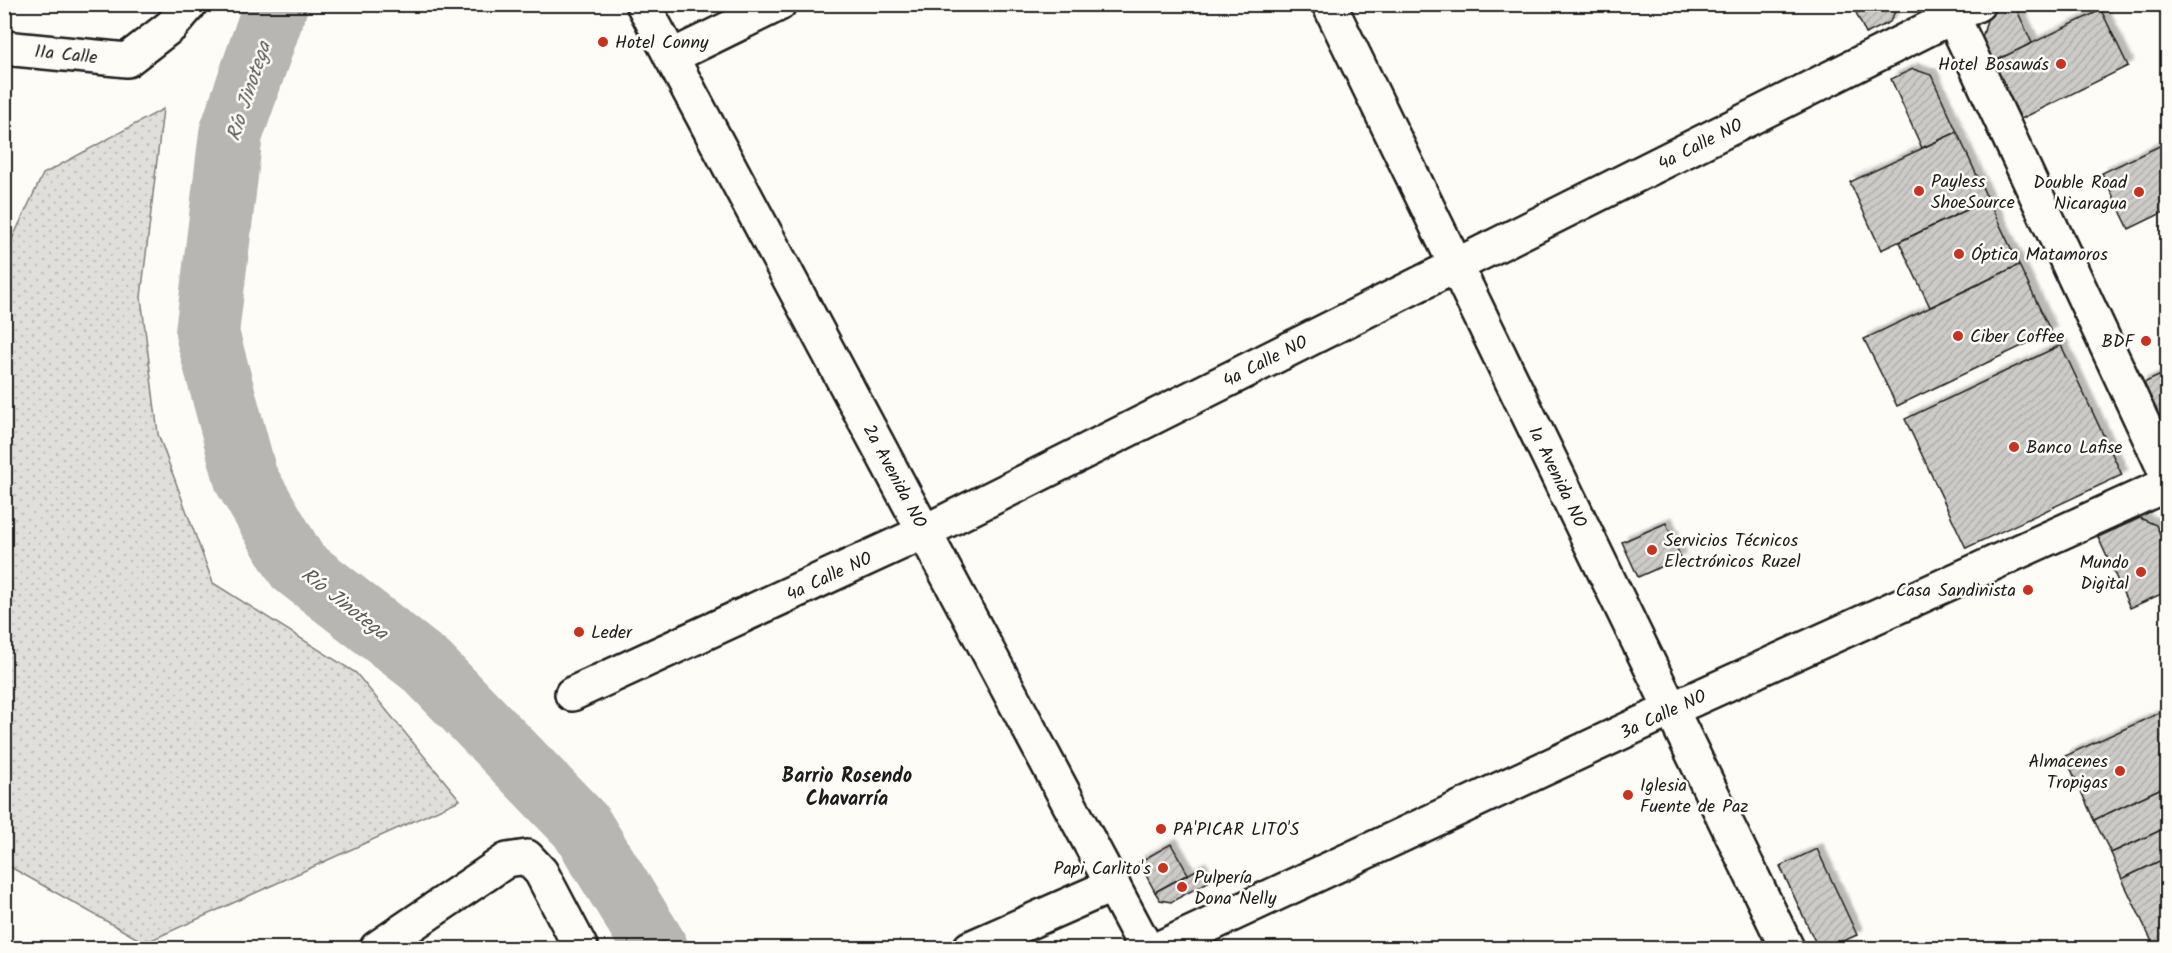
<svg xmlns="http://www.w3.org/2000/svg" width="2172" height="953" viewBox="0 0 2172 953" font-family="Kalam,sans-serif">
<style>
.green{fill:url(#green-dots);stroke:#7e7e7c;stroke-width:1.5}
.lines{fill:none;stroke-linecap:round;stroke-linejoin:round}
.river{stroke:#b7b6b2;stroke-width:64}
.building{fill:url(#building-hatch);stroke:#1c1c1c;stroke-width:1.5;filter:url(#shadow)}
.minor-casing{stroke:#1c1c1c;stroke-width:38}
.major-casing{stroke:#1c1c1c;stroke-width:38}
.minor{stroke:#fdfcf7;stroke-width:33}
.major{stroke:#fdfcf7;stroke-width:33}
.poi-dot{fill:#c8321e;stroke:#fdfcf7;stroke-width:2}
.labels{text-anchor:middle;stroke-width:5;stroke-linejoin:round;paint-order:stroke}
.poi-label{font-size:18px;fill:#1c1c1c;stroke:#fdfcf7;text-anchor:start}
.street-label{font-size:18px;fill:#1c1c1c;stroke:#fdfcf7}
.water-label{font-size:20px;font-style:italic;fill:#5a5a58;stroke:#fdfcf7}
.neighbourhood-label{font-size:20px;font-weight:bold;fill:#1c1c1c;stroke:#fdfcf7}
</style>
<defs>
<pattern id="green-dots" width="8" height="8" patternUnits="userSpaceOnUse" patternTransform="scale(1.5)"><rect width="8" height="8" fill="#e0dfdb"/><path d="M2 2h.1M6 6h.1" fill="none" stroke="#c0bfbb" stroke-width="1.8" stroke-linecap="round"/></pattern>
<pattern id="building-hatch" width="6" height="6" patternUnits="userSpaceOnUse" patternTransform="scale(1.5)"><rect width="6" height="6" fill="#cccbc8"/><path d="M-1 1l2-2M0 6l6-6M5 7l2-2" fill="none" stroke="#afaeab"/></pattern>
<filter id="shadow"><feDropShadow dx="5.5" dy="-5.5" stdDeviation="1.5" flood-color="#0004"/></filter>
</defs>
<rect width="100%" height="100%" fill="#fdfcf7"/>
<filter id="ink" filterUnits="userSpaceOnUse"><feTurbulence type="fractalNoise" baseFrequency=".0167" numOctaves="2"/><feDisplacementMap in="SourceGraphic" scale="12" xChannelSelector="R" yChannelSelector="G"/><feConvolveMatrix kernelMatrix="1 2 1 2 8 2 1 2 1" color-interpolation-filters="sRGB"/></filter>
<g filter="url(#ink)">
<path class="green" d="M163,109l-22,188 17,137 55,149 143,90 104,127 -315,143 -140,-79 -1,-608 39,-82z"/>
<g class="lines">
<path class="river" d="M276,4l-45,130 -24,199 39,146 51,87 130,101 154,159 75,122"/>
</g>
<g class="building">
<path d="M1852,4h44l1,3 -7,15 -24,12z"/>
<path d="M2008,4h6l18,39 -39,19 -11,-24 7,-25z"/>
<path d="M2101,10l27,56 -107,53 -28,-57z"/>
<path d="M1913,69l18,6 26,57 -35,16 -31,-69z"/>
<path d="M1957,132l31,68 -107,50 -31,-68z"/>
<path d="M2168,142v68l-39,19 -27,-56z"/>
<path d="M1988,200l31,65 -89,42 -31,-65z"/>
<path d="M2019,265l32,67 -154,74 -33,-67z"/>
<path d="M2061,345l61,130 -156,73 -61,-129z"/>
<path d="M2168,372v66l-27,-54z"/>
<path d="M2140,518l16,7 12,27v39l-38,17 -32,-71z"/>
<path d="M1666,523l15,35 -43,19 -16,-35z"/>
<path d="M2168,709v76l-74,35 -29,-64z"/>
<path d="M2168,785v42l-57,26 -17,-33z"/>
<path d="M2168,827v30l-46,22 -11,-26z"/>
<path d="M1171,844l17,30 -33,18 -16,-30z"/>
<path d="M1817,849l40,86 -30,13h-9l-38,-82z"/>
<path d="M2168,857v91h-13l-33,-69z"/>
<path d="M1200,868l8,14 -37,20 -11,-2 -5,-8z"/>
</g>
<g class="lines">
<g class="minor-casing">
<g id="minor">
<path d="M643,4l503,944"/>
<path d="M1329,4l458,944"/>
<path d="M4,48l123,12 44,-34 19,-22"/>
<path d="M671,57l108,-53"/>
<path d="M572,694l352,-162 1054,-528"/>
<path d="M377,948l130,-88 20,-3 14,15 40,76"/>
<path d="M970,948l143,-63"/>
<path d="M1160,948l501,-234 507,-230"/>
</g>
</g>
<g class="major-casing">
<path id="major" d="M1947,4l221,473"/>
</g>
<use href="#minor" class="minor"/>
<use href="#major" class="major"/>
</g>
</g>
<g class="poi-dot">
<circle cx="603" cy="42" r="6"/>
<circle cx="2061" cy="64" r="6"/>
<circle cx="1919" cy="191" r="6"/>
<circle cx="2139" cy="192" r="6"/>
<circle cx="1959" cy="254" r="6"/>
<circle cx="1958" cy="336" r="6"/>
<circle cx="2146" cy="341" r="6"/>
<circle cx="2014" cy="447" r="6"/>
<circle cx="1652" cy="550" r="6"/>
<circle cx="2141" cy="572" r="6"/>
<circle cx="2028" cy="590" r="6"/>
<circle cx="579" cy="632" r="6"/>
<circle cx="2120" cy="771" r="6"/>
<circle cx="1628" cy="795" r="6"/>
<circle cx="1161" cy="829" r="6"/>
<circle cx="1163" cy="868" r="6"/>
<circle cx="1182" cy="887" r="6"/>
</g>
<g class="labels">
<g class="poi-label">
<text x="615" y="48">Hotel Conny</text>
<text x="2049" y="70" text-anchor="end">Hotel Bosawás</text>
<text x="1931" y="187">Payless<tspan x="1931" dy="21">ShoeSource</tspan></text>
<text x="2127" y="188" text-anchor="end">Double Road<tspan x="2127" dy="21">Nicaragua</tspan></text>
<text x="1971" y="260">Óptica Matamoros</text>
<text x="1970" y="342">Ciber Coffee</text>
<text x="2134" y="347" text-anchor="end">BDF</text>
<text x="2026" y="453">Banco Lafise</text>
<text x="1664" y="546">Servicios Técnicos<tspan x="1664" dy="21">Electrónicos Ruzel</tspan></text>
<text x="2129" y="568" text-anchor="end">Mundo<tspan x="2129" dy="21">Digital</tspan></text>
<text x="2016" y="596" text-anchor="end">Casa Sandinista</text>
<text x="591" y="638">Leder</text>
<text x="2108" y="767" text-anchor="end">Almacenes<tspan x="2108" dy="21">Tropigas</tspan></text>
<text x="1640" y="791">Iglesia<tspan x="1640" dy="21">Fuente de Paz</tspan></text>
<text x="1173" y="835">PA'PICAR LITO'S</text>
<text x="1151" y="874" text-anchor="end">Papi Carlito's</text>
<text x="1194" y="883">Pulpería<tspan x="1194" dy="21">Dona Nelly</tspan></text>
</g>
<g class="street-label">
<text transform="translate(66 54) rotate(6)" y="6">11a Calle</text>
<text transform="translate(1700 144) rotate(-27)" y="6">4a Calle NO</text>
<text transform="translate(1265 361) rotate(-27)" y="6">4a Calle NO</text>
<text transform="translate(895 476) rotate(62)" y="6">2a Avenida NO</text>
<text transform="translate(1558 477) rotate(64)" y="6">1a Avenida NO</text>
<text transform="translate(829 576) rotate(-25)" y="6">4a Calle NO</text>
<text transform="translate(1663 714) rotate(-25)" y="6">3a Calle NO</text>
</g>
<g class="water-label">
<text transform="translate(248 91) rotate(-72)" y="7">Río Jinotega</text>
<text transform="translate(345 603) rotate(38)" y="7">Río Jinotega</text>
</g>
<g class="neighbourhood-label">
<text x="847" y="782">Barrio Rosendo<tspan x="847" dy="23">Chavarría</tspan></text>
</g>
</g>
<rect width="2172" height="953" fill="none" stroke="#fdfcf7" stroke-width="24"/>
<rect x="12" y="12" width="2148" height="929" fill="none" stroke="#1c1c1c" stroke-width="2" filter="url(#ink)"/>
</svg>
